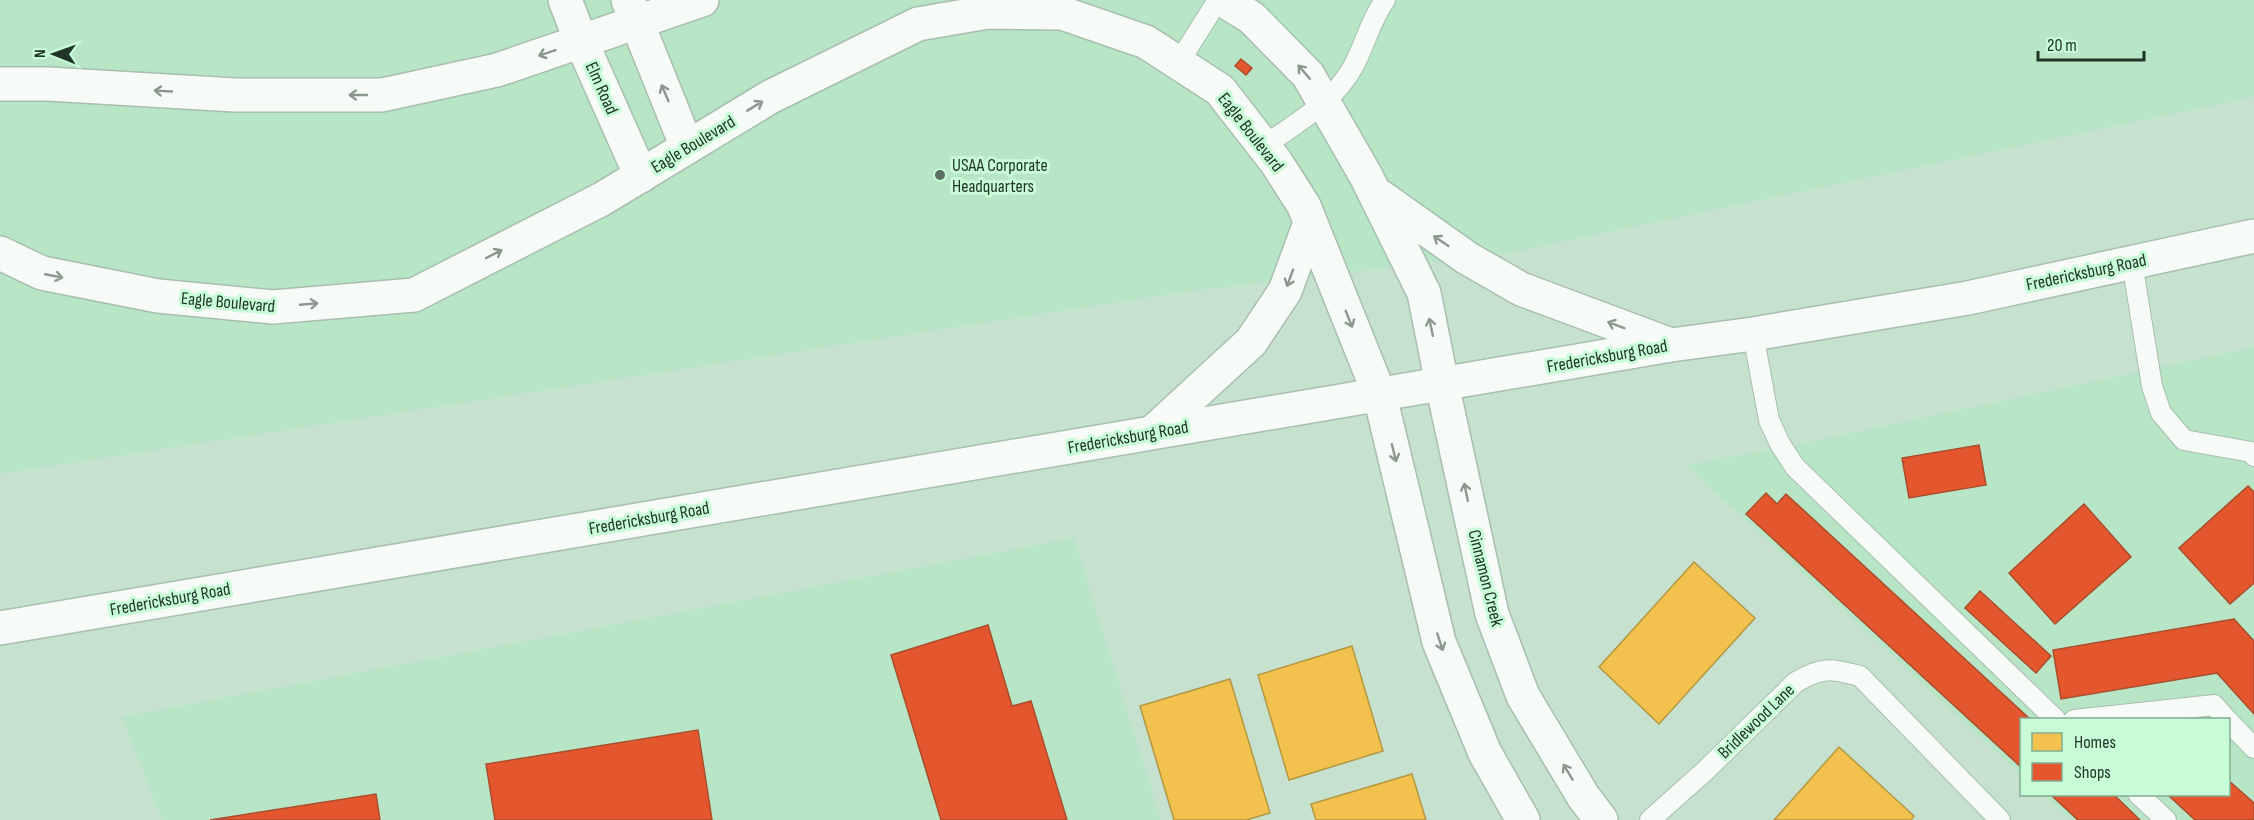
<svg xmlns="http://www.w3.org/2000/svg" width="2254" height="820" viewBox="0 0 2254 820" font-family="'Sofia Sans Condensed',sans-serif">
<style>
.built{fill:#b7e5c5}
.homes{fill:#f2c14e;stroke:#b39742;stroke-width:1.5}
.shops{fill:#e4572e;stroke:#a94d2c;stroke-width:1.5}
.lines{fill:none;stroke-linecap:round;stroke-linejoin:round}
.service-casing{stroke:#a8beae;stroke-width:22}
.minor-casing{stroke:#a8beae;stroke-width:36}
.tertiary-casing{stroke:#a8beae;stroke-width:36}
.primary-casing{stroke:#a8beae;stroke-width:36}
.service{stroke:#f6fbf8;stroke-width:20}
.minor{stroke:#f6fbf8;stroke-width:33}
.tertiary{stroke:#f6fbf8;stroke-width:33}
.primary{stroke:#f6fbf8;stroke-width:33}
.oneway{stroke:#8b9890}
.poi-dot{fill:#5a7261;stroke:#c7fcd7;stroke-width:2}
.labels{text-anchor:middle;stroke-width:6;stroke-linejoin:round;paint-order:stroke}
.street-label{font-size:18px;fill:#203527;stroke:#c7fcd7}
.poi-label{font-size:18px;fill:#203527;stroke:#c7fcd7;text-anchor:start}
</style>
<rect width="100%" height="100%" fill="#c6e2ce"/>
<g class="built">
<path d="M0,0h2254v97l-746,156 -323,39 -1185,182z"/>
<path d="M2254,347v473h-183l-28,-25 185,-1v-74h-206l-1,55 -335,-310 119,-22z"/>
<path d="M1074,538l87,282h-999l-40,-103z"/>
</g>
<g class="homes">
<path d="M1694,562l61,56 -96,106 -60,-57z"/>
<path d="M1352,646l31,105 -94,29 -31,-105z"/>
<path d="M1230,679l40,134 -24,7h-72l-34,-114z"/>
<path d="M1839,747l75,69 -3,4h-137z"/>
<path d="M1412,774l14,46h-110l-5,-16z"/>
</g>
<g class="shops">
<path d="M1241,59l11,9 -6,7 -11,-9z"/>
<path d="M1979,445l7,40 -77,13 -7,-40z"/>
<path d="M2248,486l6,6v91l-24,21 -51,-56z"/>
<path d="M1766,493l11,11 9,-10 245,226h-9v48l-276,-254z"/>
<path d="M2084,504l47,53 -76,67 -46,-51z"/>
<path d="M1980,591l71,65 -15,17 -71,-65z"/>
<path d="M2234,619l20,22v73l-37,-41 -156,26 -8,-49z"/>
<path d="M988,625l24,81 19,-5 36,119h-126l-50,-165z"/>
<path d="M698,730l14,90h-217l-9,-56z"/>
<path d="M2228,780l26,23v17h-59l-28,-26h61z"/>
<path d="M376,794l4,26h-170z"/>
<path d="M2050,794h63l27,26h-62z"/>
</g>
<g class="lines">
<g class="service-casing">
<g id="service">
<path d="M1179,62l39,-62"/>
<path d="M1264,146c32,-23 69,-43 89,-79 12,-22 17,-46 32,-67"/>
<path d="M2132,262l20,124 9,27 23,27 67,12 3,4"/>
<path d="M1753,334l16,86 11,24 15,23 261,253"/>
<path d="M2074,720l140,-15 13,15"/>
<path d="M2228,721l26,27"/>
<path d="M2138,794l28,26"/>
<path d="M1650,820l56,-50 90,-88c27,-16 35,-13 64,-6l140,144"/>
</g>
</g>
<g class="minor-casing">
<g id="minor">
<path d="M565,0l16,41 60,135"/>
<path d="M628,0l59,147"/>
<path d="M1223,0l29,18 56,57 58,101 58,117 18,91"/>
<path d="M0,84h48l187,11h147l115,-25 205,-70"/>
<path d="M1381,197l86,61 54,31 150,56"/>
<path d="M0,253l42,20 116,23 115,11 141,-12 188,-96 168,-102 148,-73 70,-12 74,1 84,29 74,48 56,72 28,44 76,190"/>
<path d="M1153,432l98,-90 34,-51 25,-68"/>
</g>
</g>
<g class="tertiary-casing">
<g id="tertiary">
<path d="M1442,384l50,230 31,82 60,100 18,24"/>
<path d="M1380,396l59,246 46,111 38,67"/>
</g>
</g>
<g class="primary-casing">
<path id="primary" d="M0,628l1671,-283 82,-11 215,-36 286,-62"/>
</g>
<use href="#service" class="service"/>
<use href="#minor" class="minor"/>
<use href="#tertiary" class="tertiary"/>
<use href="#primary" class="primary"/>
</g>
<defs><path id="oneway-shaft" d="M-6 0H5M1.5-3L5.5 0L1.5 3" fill="none" stroke-width="1.6" stroke-linecap="round" stroke-linejoin="round" transform="scale(1.5)"/></defs>
<g class="oneway">
<use href="#oneway-shaft" transform="translate(547 53) rotate(161)"/>
<use href="#oneway-shaft" transform="translate(1304 72) rotate(-131)"/>
<use href="#oneway-shaft" transform="translate(163 91) rotate(-177)"/>
<use href="#oneway-shaft" transform="translate(665 93) rotate(-113)"/>
<use href="#oneway-shaft" transform="translate(358 95) rotate(-180)"/>
<use href="#oneway-shaft" transform="translate(755 106) rotate(-31)"/>
<use href="#oneway-shaft" transform="translate(1441 241) rotate(-146)"/>
<use href="#oneway-shaft" transform="translate(494 254) rotate(-27)"/>
<use href="#oneway-shaft" transform="translate(54 276) rotate(11)"/>
<use href="#oneway-shaft" transform="translate(1290 278) rotate(110)"/>
<use href="#oneway-shaft" transform="translate(309 304) rotate(-5)"/>
<use href="#oneway-shaft" transform="translate(1349 319) rotate(68)"/>
<use href="#oneway-shaft" transform="translate(1616 325) rotate(-159)"/>
<use href="#oneway-shaft" transform="translate(1431 327) rotate(-102)"/>
<use href="#oneway-shaft" transform="translate(1394 453) rotate(76)"/>
<use href="#oneway-shaft" transform="translate(1466 492) rotate(-102)"/>
<use href="#oneway-shaft" transform="translate(1440 642) rotate(72)"/>
<use href="#oneway-shaft" transform="translate(1568 772) rotate(-121)"/>
</g>
<circle class="poi-dot" cx="940" cy="175" r="6"/>
<g class="labels">
<g class="street-label">
<text transform="translate(602 88) rotate(66)" y="6">Elm Road</text>
<text transform="translate(1251 132) rotate(52)" y="6">Eagle Boulevard</text>
<text transform="translate(693 144) rotate(-31)" y="6">Eagle Boulevard</text>
<text transform="translate(2086 272) rotate(-12)" y="6">Fredericksburg Road</text>
<text transform="translate(228 302) rotate(5)" y="6">Eagle Boulevard</text>
<text transform="translate(1607 356) rotate(-10)" y="6">Fredericksburg Road</text>
<text transform="translate(1128 437) rotate(-10)" y="6">Fredericksburg Road</text>
<text transform="translate(649 518) rotate(-10)" y="6">Fredericksburg Road</text>
<text transform="translate(1486 578) rotate(76)" y="6">Cinnamon Creek</text>
<text transform="translate(170 599) rotate(-10)" y="6">Fredericksburg Road</text>
<text transform="translate(1756 721) rotate(-44)" y="6">Bridlewood Lane</text>
</g>
<g class="poi-label">
<text x="952" y="171">USAA Corporate<tspan x="952" dy="21">Headquarters</tspan></text>
</g>
</g>
<rect x="2020" y="718" width="210" height="78" fill="#c7fcd7" stroke="#84ac91" stroke-width="1.5"/>
<rect x="2032" y="733" width="30" height="18" fill="#f2c14e" stroke="#84ac91" stroke-width="1.5"/>
<text x="2074" y="748" font-size="18" fill="#203527">Homes</text>
<rect x="2032" y="763" width="30" height="18" fill="#e4572e" stroke="#84ac91" stroke-width="1.5"/>
<text x="2074" y="778" font-size="18" fill="#203527">Shops</text>
<g transform="translate(54 54) rotate(271)" stroke="#c7fcd7" stroke-width="4.5" paint-order="stroke">
<path d="M0-4.5L10 22L0 15L-10 22Z" fill="#203527"/>
<text y="-9" font-size="16" font-weight="bold" text-anchor="middle" fill="#203527">N</text>
</g>
<path d="M2038 51v9h106v-9" fill="none" stroke="#203527" stroke-width="3"/>
<text x="2047" y="51" font-size="18" fill="#203527" stroke="#c7fcd7" stroke-width="4.5" paint-order="stroke">20 m</text>
</svg>
